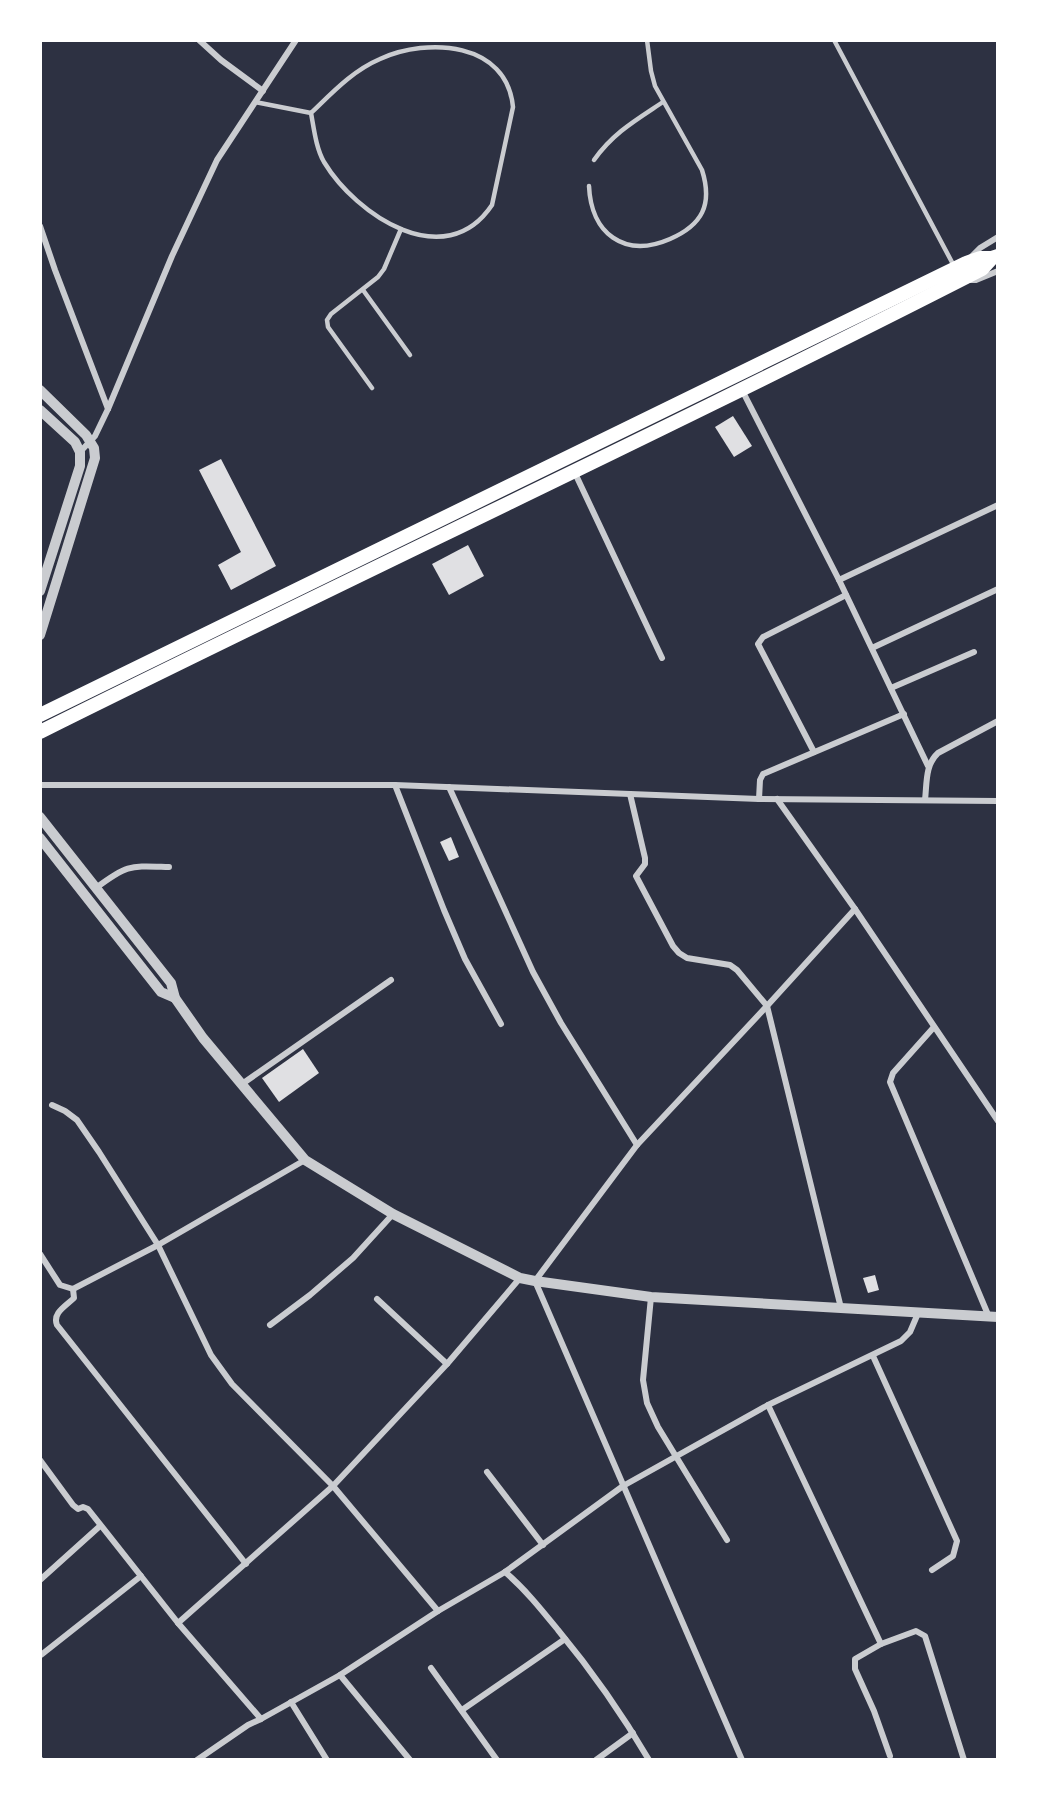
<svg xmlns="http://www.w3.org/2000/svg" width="1038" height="1800" viewBox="0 0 1038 1800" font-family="'Fira Sans',sans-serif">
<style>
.building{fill:#e0e0e3}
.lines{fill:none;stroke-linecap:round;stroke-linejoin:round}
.service{stroke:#caccd0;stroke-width:4.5}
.minor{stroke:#caccd0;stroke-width:6}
.tertiary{stroke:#caccd0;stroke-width:10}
.primary{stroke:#fff;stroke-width:14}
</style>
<rect width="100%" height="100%" fill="#2d3142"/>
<g class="building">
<path d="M733,416l19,30 -18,11 -19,-30z"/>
<path d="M221,459l55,107 -45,24 -13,-25 23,-13 -42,-82z"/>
<path d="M468,545l16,31 -35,19 -17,-31z"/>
<path d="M451,837l8,20 -10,4 -9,-19z"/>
<path d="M303,1049l16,24 -40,29 -17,-24z"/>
<path d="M875,1275l4,15 -11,3 -5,-15z"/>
</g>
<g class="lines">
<g class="service">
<path d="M834,40l120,226"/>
<path d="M255,102l56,11c21,-20 41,-42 69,-54 48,-22 127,-17 133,48l-21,98c-47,70 -136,10 -168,-43 -8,-14 -10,-33 -13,-49"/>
<path d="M594,160c19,-27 42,-40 69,-58"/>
<path d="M589,186c2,47 35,73 81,53 32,-14 43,-34 32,-69l-47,-84 -4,-15 -4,-31"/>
<path d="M363,290l47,65"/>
<path d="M372,388l-44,-61 -1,-7 4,-6 47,-37 6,-8 17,-40"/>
</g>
<g class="minor">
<path d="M199,40l22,20 42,31"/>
<path d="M40,226l15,44 53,139"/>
<path d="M972,256l8,-8 18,-11"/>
<path d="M967,280h9l22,-9"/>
<path d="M742,390l97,190 89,186"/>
<path d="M80,452l15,-16 13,-27 64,-153 45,-96 79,-120"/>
<path d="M574,471l88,187"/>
<path d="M839,580l159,-75"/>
<path d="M872,648l126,-59"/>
<path d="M891,688l83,-36"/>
<path d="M814,752l-56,-108 5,-7 83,-42"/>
<path d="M40,785h355l364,14 239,2"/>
<path d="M395,785l49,125 21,49 36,65"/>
<path d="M449,787l84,185 28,51 76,122"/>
<path d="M630,794l15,64v6l-9,12 37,70 6,7 8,5 43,7 7,5 30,36 74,302"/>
<path d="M759,799l1,-19 3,-6 141,-60"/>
<path d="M925,800c2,-17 0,-35 13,-47l60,-32"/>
<path d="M96,888c32,-24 34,-22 73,-21"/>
<path d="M855,909l143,212"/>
<path d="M934,1027l-41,46 -3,9 99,235"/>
<path d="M242,1084l149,-104"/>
<path d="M52,1105l13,6 12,9 22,32 59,93 53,110 21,29 101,102 105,125"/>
<path d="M40,1254l20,31 13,4 85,-44 147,-85"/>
<path d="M73,1289l1,9c-8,8 -22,15 -17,27l189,239"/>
<path d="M651,1297l-8,83 4,23 11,24 69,113"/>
<path d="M377,1299l70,65"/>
<path d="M270,1325l40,-30 43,-37 40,-44"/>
<path d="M873,1356l84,185 -4,15 -21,14"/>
<path d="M768,1405l113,239"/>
<path d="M40,1460l33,45 5,4 5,-2 5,2 90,114 83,96"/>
<path d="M487,1472l56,73"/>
<path d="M505,1572c20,17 36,37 53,58 34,41 64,84 91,130"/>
<path d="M40,1580l60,-54"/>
<path d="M178,1623l155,-137 114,-122 73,-86"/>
<path d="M41,1655l100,-79"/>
<path d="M431,1668l66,92"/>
<path d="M340,1675l70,85"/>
<path d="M291,1702l36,58"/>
<path d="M462,1710l103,-71"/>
<path d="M890,1756l-16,-45 -19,-42v-10l26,-15 35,-13 9,5 39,124"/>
<path d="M40,1759l1,1"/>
<path d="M197,1760l51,-35 13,-6 79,-44 98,-64 67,-39 118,-86 145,-81 133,-64 9,-9 9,-21"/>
<path d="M596,1760l37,-27"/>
<path d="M742,1760l-207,-479 102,-136 130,-139 88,-97 -78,-110"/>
</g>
<g class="tertiary">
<path d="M40,390l46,45 8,13 1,10 -55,177"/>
<path d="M40,410l35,32 5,10v14l-40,125"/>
<path d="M40,817l131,166 4,15 28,40 102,122 88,54 127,64 15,3 116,16 347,20"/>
<path d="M40,838l121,154 14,6"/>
</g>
<g class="primary">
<path d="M40,715l926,-452 14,-5h12"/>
<path d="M40,732c313,-156 631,-304 942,-463l10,-11 6,-2"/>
</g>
</g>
<rect width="1038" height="1800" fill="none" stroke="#ffffff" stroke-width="84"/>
</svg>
